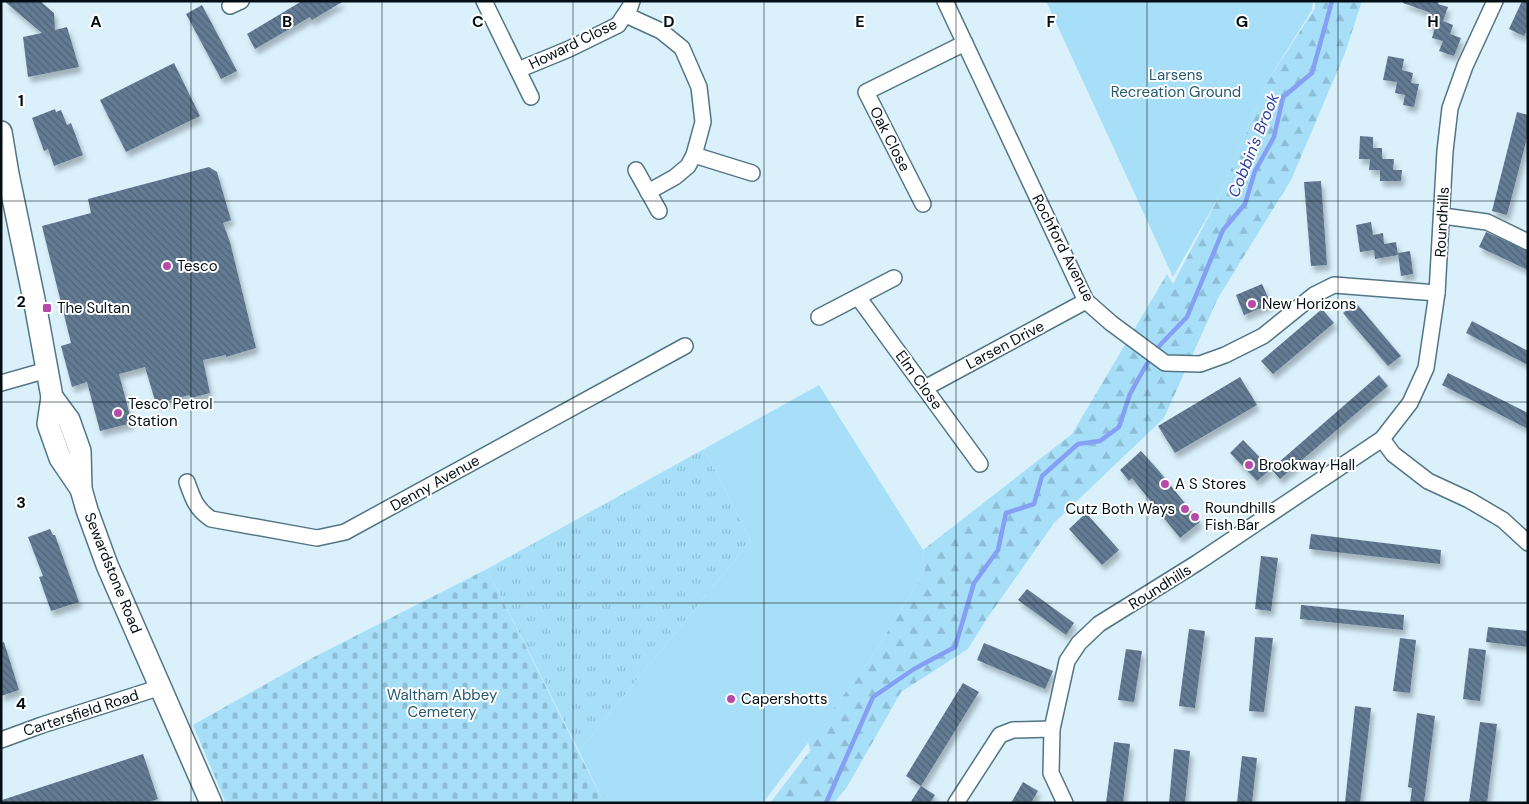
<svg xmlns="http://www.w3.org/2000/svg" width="1529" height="804" viewBox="0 0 1529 804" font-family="'DM Sans',sans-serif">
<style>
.grass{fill:url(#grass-tufts)}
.forest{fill:url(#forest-firs)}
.cemetery{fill:url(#cemetery-stones)}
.green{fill:#a7dff9}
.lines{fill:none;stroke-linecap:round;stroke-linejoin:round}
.stream{stroke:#859ff5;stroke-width:4.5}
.building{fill:url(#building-back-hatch);filter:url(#shadow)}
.street-casing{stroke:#527585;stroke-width:18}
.secondary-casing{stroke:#527585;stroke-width:24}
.street{stroke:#fff;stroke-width:15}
.secondary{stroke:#fff;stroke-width:21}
.grid{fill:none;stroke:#030e14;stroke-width:1;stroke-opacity:0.55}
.poi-dot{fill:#b74aa8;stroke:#fff;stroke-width:2}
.labels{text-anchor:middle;stroke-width:4;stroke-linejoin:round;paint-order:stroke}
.street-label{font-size:15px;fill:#030e14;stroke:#fff}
.park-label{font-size:15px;fill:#285a6f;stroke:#fff}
.poi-label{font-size:15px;fill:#030e14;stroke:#fff;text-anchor:start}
.water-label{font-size:16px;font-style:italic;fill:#2a3b9d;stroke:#fff}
.grid-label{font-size:16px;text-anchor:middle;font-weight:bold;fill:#030e14;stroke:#fff;stroke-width:4;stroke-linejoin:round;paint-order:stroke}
</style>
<defs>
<pattern id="grass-tufts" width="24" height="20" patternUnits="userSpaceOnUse" patternTransform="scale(1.25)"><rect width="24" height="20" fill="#a7dff9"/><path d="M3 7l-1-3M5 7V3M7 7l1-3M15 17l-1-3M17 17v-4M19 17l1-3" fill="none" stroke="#8ebed5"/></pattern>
<pattern id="forest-firs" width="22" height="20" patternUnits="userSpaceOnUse" patternTransform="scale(1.25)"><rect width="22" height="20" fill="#a7dff9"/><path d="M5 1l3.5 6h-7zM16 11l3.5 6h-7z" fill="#8ebed5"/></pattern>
<pattern id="cemetery-stones" width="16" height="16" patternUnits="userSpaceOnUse" patternTransform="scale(1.25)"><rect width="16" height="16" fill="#a7dff9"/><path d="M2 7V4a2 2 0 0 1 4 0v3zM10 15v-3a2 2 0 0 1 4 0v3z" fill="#8ebed5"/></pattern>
<pattern id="building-back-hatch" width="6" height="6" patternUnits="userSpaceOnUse" patternTransform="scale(1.25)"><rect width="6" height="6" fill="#637b93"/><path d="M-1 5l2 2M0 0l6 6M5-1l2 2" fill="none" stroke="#4f6377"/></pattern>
<filter id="shadow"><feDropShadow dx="3" dy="5.5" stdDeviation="2.5" flood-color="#0004"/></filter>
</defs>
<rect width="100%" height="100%" fill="#daf1fc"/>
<path class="grass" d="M704,449l47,91 -172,211 -92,-182z"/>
<path class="forest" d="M1315,1h47l-17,52 -54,127 -73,118 -54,120 -110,105 -68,97 -18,29 -67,43 -54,95 -13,16h-64l40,-52 -2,-9 64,-85 53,-87 -2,-20 149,-116 95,-160 6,10 48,-91 46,-111 48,-74z"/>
<path class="cemetery" d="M487,569l117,234h-378l-33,-78 121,-68z"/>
<g class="green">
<path d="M1046,1h267l-1,9 -45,72 -46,111 -48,84z"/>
<path d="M819,385l104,165 2,20 -53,87 -109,146h-159l-25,-52 172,-211 -47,-91z"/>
</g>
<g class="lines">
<path class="stream" d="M826,803l47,-106 41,-28 41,-22 19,-64 24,-33 8,-37 28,-9 8,-28 36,-32 22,-3 19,-14 11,-33 15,-27 15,-22 27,-28 36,-87 22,-26 10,-33 19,-34 9,-40 29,-24 20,-72"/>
</g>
<g class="building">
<path d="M4,1h36l14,12 1,17 12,-3 12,40 -51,10 -5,-40 19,-4z"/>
<path d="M302,1h42l-32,19 -2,-3 -55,32 -8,-15z"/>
<path d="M1403,1h36l-1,3 10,3 -5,14 10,4 -3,9 11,4 -7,18 -15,-5 4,-10 -11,-3 3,-11 -8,-3 4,-11 -28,-10z"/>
<path d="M1522,1h6v27l-4,8 -15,-7z"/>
<path d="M202,5l35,66 -16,8 -35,-65z"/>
<path d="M1388,56l16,3 -2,11 11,3 -2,10 8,1 -5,23 -11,-2 2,-10 -10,-2 2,-11 -14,-2z"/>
<path d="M174,63l26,53 -74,36 -26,-52z"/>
<path d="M55,109l1,3 5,-2 6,15 4,-2 12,32 -29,11 -6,-17 -4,2 -12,-33z"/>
<path d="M1517,112l11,3v19l-21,81 -15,-4z"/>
<path d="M1360,136l13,1v11h9v11h12l-1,11h9l-1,11h-21v-11h-11l1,-11h-11z"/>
<path d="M209,167l8,5 14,48 -8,3 7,19 26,106 -30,9v-2l-23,5 7,33 -19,5 -2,-3 -33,9 -11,-37 -26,7 13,49 -32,8 -13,-49 -15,5 -11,-41 10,-3 -29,-117 49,-13 -3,-14z"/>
<path d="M1321,181l6,84 -16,1 -7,-84z"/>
<path d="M1371,222l2,13 10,-2 1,11 12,-2 2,13 -23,4 -1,-9 -14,2 -4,-27z"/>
<path d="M1486,232l42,19v19l-49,-23z"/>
<path d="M1410,251l3,23 -12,2 -3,-23z"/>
<path d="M1262,284l9,20 -27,11 -8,-20z"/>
<path d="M1356,303l45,53 -13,10 -45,-53z"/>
<path d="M1322,309l12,14 -61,51 -12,-13z"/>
<path d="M1472,321l56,30v14l-62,-32z"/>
<path d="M1448,373l80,40v16l-86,-44z"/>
<path d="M1379,375l9,11 -108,93 -9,-10z"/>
<path d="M1240,377l17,28 -82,48 -17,-27z"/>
<path d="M1243,440l28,29 -14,12 -27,-28z"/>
<path d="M1141,451l18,20 41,51 -20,16 -48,-60 -3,3 -9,-11z"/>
<path d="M1086,513l33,37 -17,15 -33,-36z"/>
<path d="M50,529l3,6h2l24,67 -28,9 -12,-34 4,-1 -15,-39z"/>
<path d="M1311,534l130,16 -1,14 -131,-15z"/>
<path d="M1261,556l17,2 -7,53 -16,-2z"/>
<path d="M1027,589l47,34 -8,12 -48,-35z"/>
<path d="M1301,605l103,10 -1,15 -103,-11z"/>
<path d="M1488,627l40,4v16l-42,-5z"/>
<path d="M1189,629l16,2 -10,77 -16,-2z"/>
<path d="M1255,637l18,1 -9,74 -15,-1z"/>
<path d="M1400,638l16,2 -6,53 -17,-2z"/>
<path d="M4,642l15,48 -18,6v-53z"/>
<path d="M984,643l69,28 -8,18 -68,-29z"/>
<path d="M1469,648l17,2 -6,51 -17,-2z"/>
<path d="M1126,649l16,2 -8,51 -16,-2z"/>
<path d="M963,683l16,9 -58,94 -15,-10z"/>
<path d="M1355,706l16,2 -3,28 -8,67h-15z"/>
<path d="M1417,713l18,3 -11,87h-14l2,-15 -4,-1z"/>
<path d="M1480,722l17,2 -10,79h-18z"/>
<path d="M1114,742l16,2 -7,59h-17z"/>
<path d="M1174,749l16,2 -5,52h-16z"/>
<path d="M143,754l15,45 -12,4h-144v-3z"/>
<path d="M1242,756l15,2 -5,45h-15z"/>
<path d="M1023,782l15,9 -7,12h-20z"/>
<path d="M921,786l14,9 -5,8h-20z"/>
</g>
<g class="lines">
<g class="street-casing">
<g id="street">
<path d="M484,1l47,96"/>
<path d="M945,1l141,300 25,22 54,40 35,1 25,-9 38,-19 51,-41 20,-10 103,8"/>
<path d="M230,6l11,-5"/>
<path d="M626,15l35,16 21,17 17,39 4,35 -9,33 -6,11 -13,11 -27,15"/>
<path d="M518,70l51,-21 49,-24 12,-18 2,-6"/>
<path d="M694,155l58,18"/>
<path d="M636,170l23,41"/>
<path d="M923,204l-57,-112 99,-49"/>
<path d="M1443,216l44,6 41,20"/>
<path d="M858,297l122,167"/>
<path d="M819,317l75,-39"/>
<path d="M1,383l46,-13"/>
<path d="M925,388l161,-87"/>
<path d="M1382,439l11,15 35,27 41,19 34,20 25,23"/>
<path d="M187,482c6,17 9,27 24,37l106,19 28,-6 340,-186"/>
<path d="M1,740l41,-15 119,-38"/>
<path d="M956,803l44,-68 13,-5 39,-1"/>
<path d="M1065,803l-14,-30 1,-44 15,-68 12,-18 20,-19 98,-61 185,-124 28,-36 16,-35 11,-75 8,-142 5,-43 15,-42 30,-65"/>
</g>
</g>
<g class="secondary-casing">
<g id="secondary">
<path d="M1,132l7,42 28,135 16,88 17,23 11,31 1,38 6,21 20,55 104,238"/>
<path d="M52,397l-4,27 12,34 21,31"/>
</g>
</g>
<use href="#street" class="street"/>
<use href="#secondary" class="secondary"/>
</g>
<path class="grid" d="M191,1v802M382,1v802M573,1v802M764,1v802M956,1v802M1147,1v802M1338,1v802M1,201h1527M1,402h1527M1,603h1527"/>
<g class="poi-dot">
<circle cx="167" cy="266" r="5"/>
<circle cx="1252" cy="304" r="5"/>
<rect x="42" y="303" width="10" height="10" rx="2.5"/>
<circle cx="118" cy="413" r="5"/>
<circle cx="1249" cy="465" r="5"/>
<circle cx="1165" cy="484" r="5"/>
<circle cx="1185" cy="509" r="5"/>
<circle cx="1195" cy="517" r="5"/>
<circle cx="731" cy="699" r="5"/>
</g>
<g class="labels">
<g class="street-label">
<text transform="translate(573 44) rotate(-26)" y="5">Howard Close</text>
<text transform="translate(890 139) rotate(63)" y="5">Oak Close</text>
<text transform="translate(1442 222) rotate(-87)" y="5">Roundhills</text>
<text transform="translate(1063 248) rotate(63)" y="5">Rochford Avenue</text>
<text transform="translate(1005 345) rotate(-28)" y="5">Larsen Drive</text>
<text transform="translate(919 380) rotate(54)" y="5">Elm Close</text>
<text transform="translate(435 483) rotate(-29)" y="5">Denny Avenue</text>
<text transform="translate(113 573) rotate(68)" y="5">Sewardstone Road</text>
<text transform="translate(1160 587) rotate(-32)" y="5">Roundhills</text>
<text transform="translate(81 713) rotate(-18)" y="5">Cartersfield Road</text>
</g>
<g class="park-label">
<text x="1176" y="80">Larsens<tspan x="1176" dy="17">Recreation Ground</tspan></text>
<text x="442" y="700">Waltham Abbey<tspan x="442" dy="17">Cemetery</tspan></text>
</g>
<g class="poi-label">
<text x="177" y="271">Tesco</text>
<text x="1262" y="309">New Horizons</text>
<text x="57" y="313">The Sultan</text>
<text x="128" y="409">Tesco Petrol<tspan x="128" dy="17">Station</tspan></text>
<text x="1259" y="470">Brookway Hall</text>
<text x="1175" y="489">A S Stores</text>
<text x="1205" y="513">Roundhills<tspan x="1205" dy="17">Fish Bar</tspan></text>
<text x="1175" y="514" text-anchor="end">Cutz Both Ways</text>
<text x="741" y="704">Capershotts</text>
</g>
<g class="water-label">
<text transform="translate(1253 145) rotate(-68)" y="6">Cobbin's Brook</text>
</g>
</g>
<g class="grid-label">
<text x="96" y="27">A</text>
<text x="287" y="27">B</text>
<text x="478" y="27">C</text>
<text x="669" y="27">D</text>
<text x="860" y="27">E</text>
<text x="1051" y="27">F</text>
<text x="1242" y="27">G</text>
<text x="1433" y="27">H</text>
<text x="21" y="106">1</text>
<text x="21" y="307">2</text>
<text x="21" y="508">3</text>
<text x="21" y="709">4</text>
</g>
<rect width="1529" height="804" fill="none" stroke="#030e14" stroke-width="5"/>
</svg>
